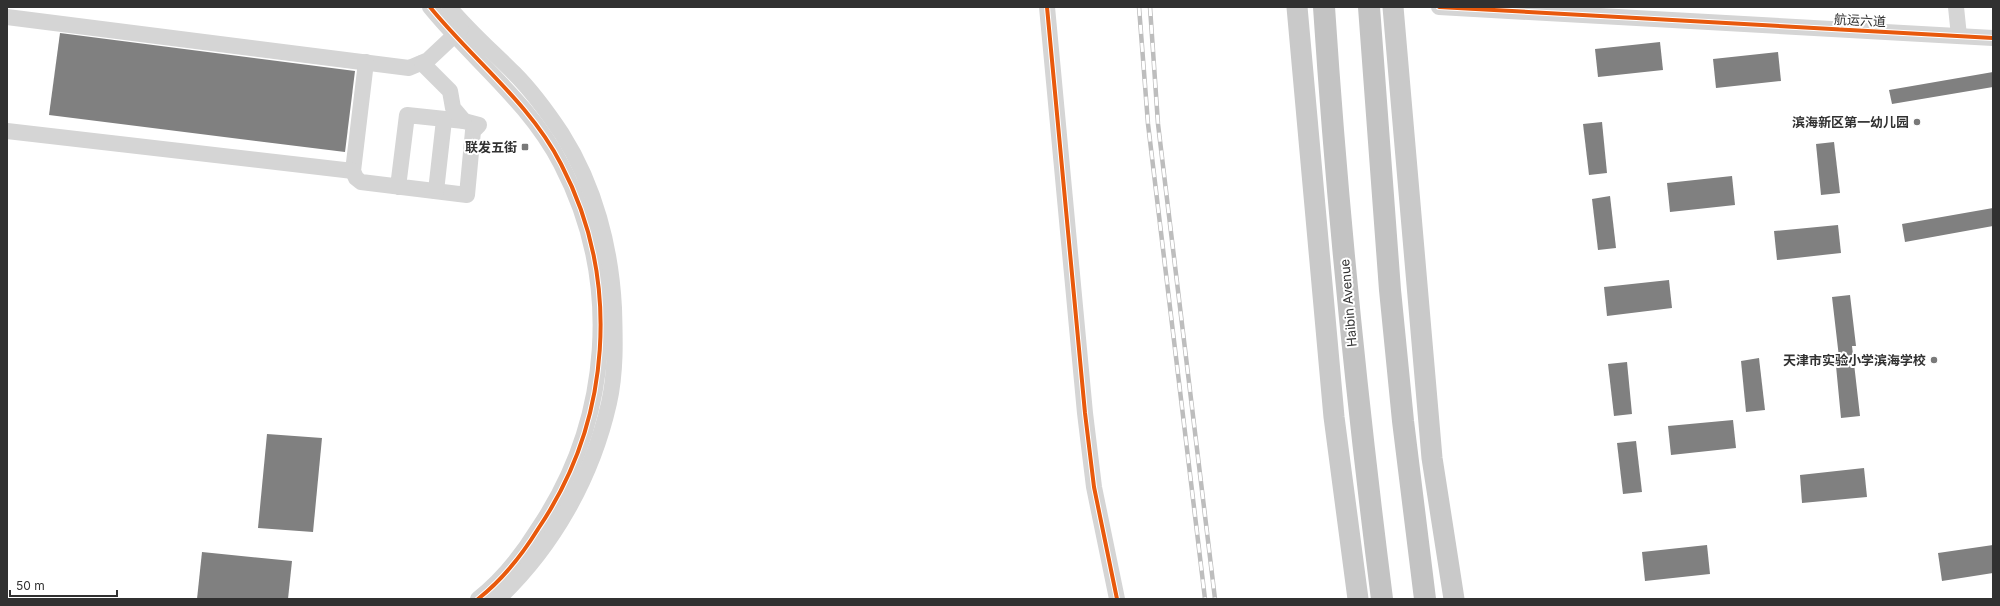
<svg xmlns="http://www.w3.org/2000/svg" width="2000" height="606" viewBox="0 0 2000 606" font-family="Inter,'Noto Sans SC',sans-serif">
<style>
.building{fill:#808080}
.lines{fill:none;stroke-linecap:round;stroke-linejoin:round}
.minor{stroke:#d5d5d5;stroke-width:16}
.major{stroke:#c9c9c9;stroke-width:21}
.highway{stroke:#c3c3c3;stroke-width:22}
.rail-casing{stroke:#bdbdbd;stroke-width:4.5}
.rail{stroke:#fff;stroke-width:3;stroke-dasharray:9;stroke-linecap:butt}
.cycleway-casing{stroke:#fff;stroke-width:6}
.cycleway{stroke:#e8590c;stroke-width:4}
.poi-dot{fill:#797979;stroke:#fff;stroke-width:1.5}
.labels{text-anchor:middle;stroke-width:4;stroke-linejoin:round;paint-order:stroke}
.street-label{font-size:13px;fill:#313131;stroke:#fff}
.poi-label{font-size:13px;font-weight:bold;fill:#313131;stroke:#fff;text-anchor:end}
</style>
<rect width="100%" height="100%" fill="#fff"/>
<g class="building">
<path d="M60,33l295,38 -10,81 -296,-37z"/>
<path d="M1660,42l3,28 -65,7 -3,-28z"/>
<path d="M1778,52l3,29 -65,7 -3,-29z"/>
<path d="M1993,72v15l-101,17 -3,-14z"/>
<path d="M1602,122l5,51 -18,2 -6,-51z"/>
<path d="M1834,142l6,51 -19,2 -5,-51z"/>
<path d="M1732,176l3,29 -65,7 -3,-29z"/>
<path d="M1610,196l6,52 -18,2 -6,-51z"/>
<path d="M1993,208v18l-88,16 -3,-18z"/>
<path d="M1838,225l3,28 -64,7 -3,-29z"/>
<path d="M1669,280l3,28 -65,8 -3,-29z"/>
<path d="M1850,295l6,51h-4l8,70 -19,2 -5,-52h4l-8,-69z"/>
<path d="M1759,358l6,52 -19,2 -5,-51z"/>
<path d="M1627,362l5,52 -18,2 -6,-52z"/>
<path d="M1733,420l3,28 -65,7 -3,-29z"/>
<path d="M267,434l55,4 -9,94 -55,-4z"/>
<path d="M1636,441l6,51 -19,2 -6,-51z"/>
<path d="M1864,468l3,29 -65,6 -2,-28z"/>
<path d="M1707,545l3,29 -65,7 -3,-29z"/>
<path d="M1993,545v28l-51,8 -4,-28z"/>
<path d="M202,552l90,9 -4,38h-91z"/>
</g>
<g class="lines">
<g class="minor">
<path d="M430,7c43,53 100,96 131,157 61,117 50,257 -23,365 -16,26 -36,51 -60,70"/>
<path d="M449,7c20,24 43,44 65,66 18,18 34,40 48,61 33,52 49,114 52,174 1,32 2,64 -5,95 -17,75 -56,144 -111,196"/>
<path d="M1047,7l38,406 9,74 23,112"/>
<path d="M1439,7l554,31"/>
<path d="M1956,7l3,29"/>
<path d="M7,17l402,51 19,-8 33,-31"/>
<path d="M366,62l-13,109 3,7 5,4 106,13 6,-64 6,-6 -15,-4 -57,-6 -9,72"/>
<path d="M422,63l28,28 3,17 11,13"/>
<path d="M7,131l346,40"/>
<path d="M436,191l8,-71"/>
</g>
<g class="major">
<path d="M1297,7l37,410 24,182"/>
<path d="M1393,7l39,451 22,141"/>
</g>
<g class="highway">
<path d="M1324,7c13,198 33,395 58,592"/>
<path d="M1369,7l21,283 13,131 22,178"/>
</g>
<g class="rail-casing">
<g id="rail">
<path d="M1139,7l9,117 57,475"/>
<path d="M1150,7l8,117 57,475"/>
</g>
</g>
<use href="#rail" class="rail"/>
<g class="cycleway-casing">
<g id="cycleway">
<path d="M430,7c43,53 100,96 131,157 61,117 50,257 -23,365 -16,26 -36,51 -60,70"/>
<path d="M1047,7l38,406 9,74 23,112"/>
<path d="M1439,7l554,31"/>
</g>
</g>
<use href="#cycleway" class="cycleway"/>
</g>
<g class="poi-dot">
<circle cx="1917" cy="122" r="4"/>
<rect x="521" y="143" width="8" height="8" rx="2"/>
<circle cx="1934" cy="360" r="4"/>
</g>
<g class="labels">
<g class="street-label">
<text transform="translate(1860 20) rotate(3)" y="5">航运六道</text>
<text transform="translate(1348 303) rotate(-95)" y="5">Haibin Avenue</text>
</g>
<g class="poi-label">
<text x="1909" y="127">滨海新区第一幼儿园</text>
<text x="517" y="152">联发五街</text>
<text x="1926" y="365">天津市实验小学滨海学校</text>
</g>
</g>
<rect width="2000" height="606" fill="none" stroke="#313131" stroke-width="16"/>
<path d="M10 590v6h107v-6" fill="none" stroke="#313131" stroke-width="2"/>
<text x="16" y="590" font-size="12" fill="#313131" stroke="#ffffff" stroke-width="3" paint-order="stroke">50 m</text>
</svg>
